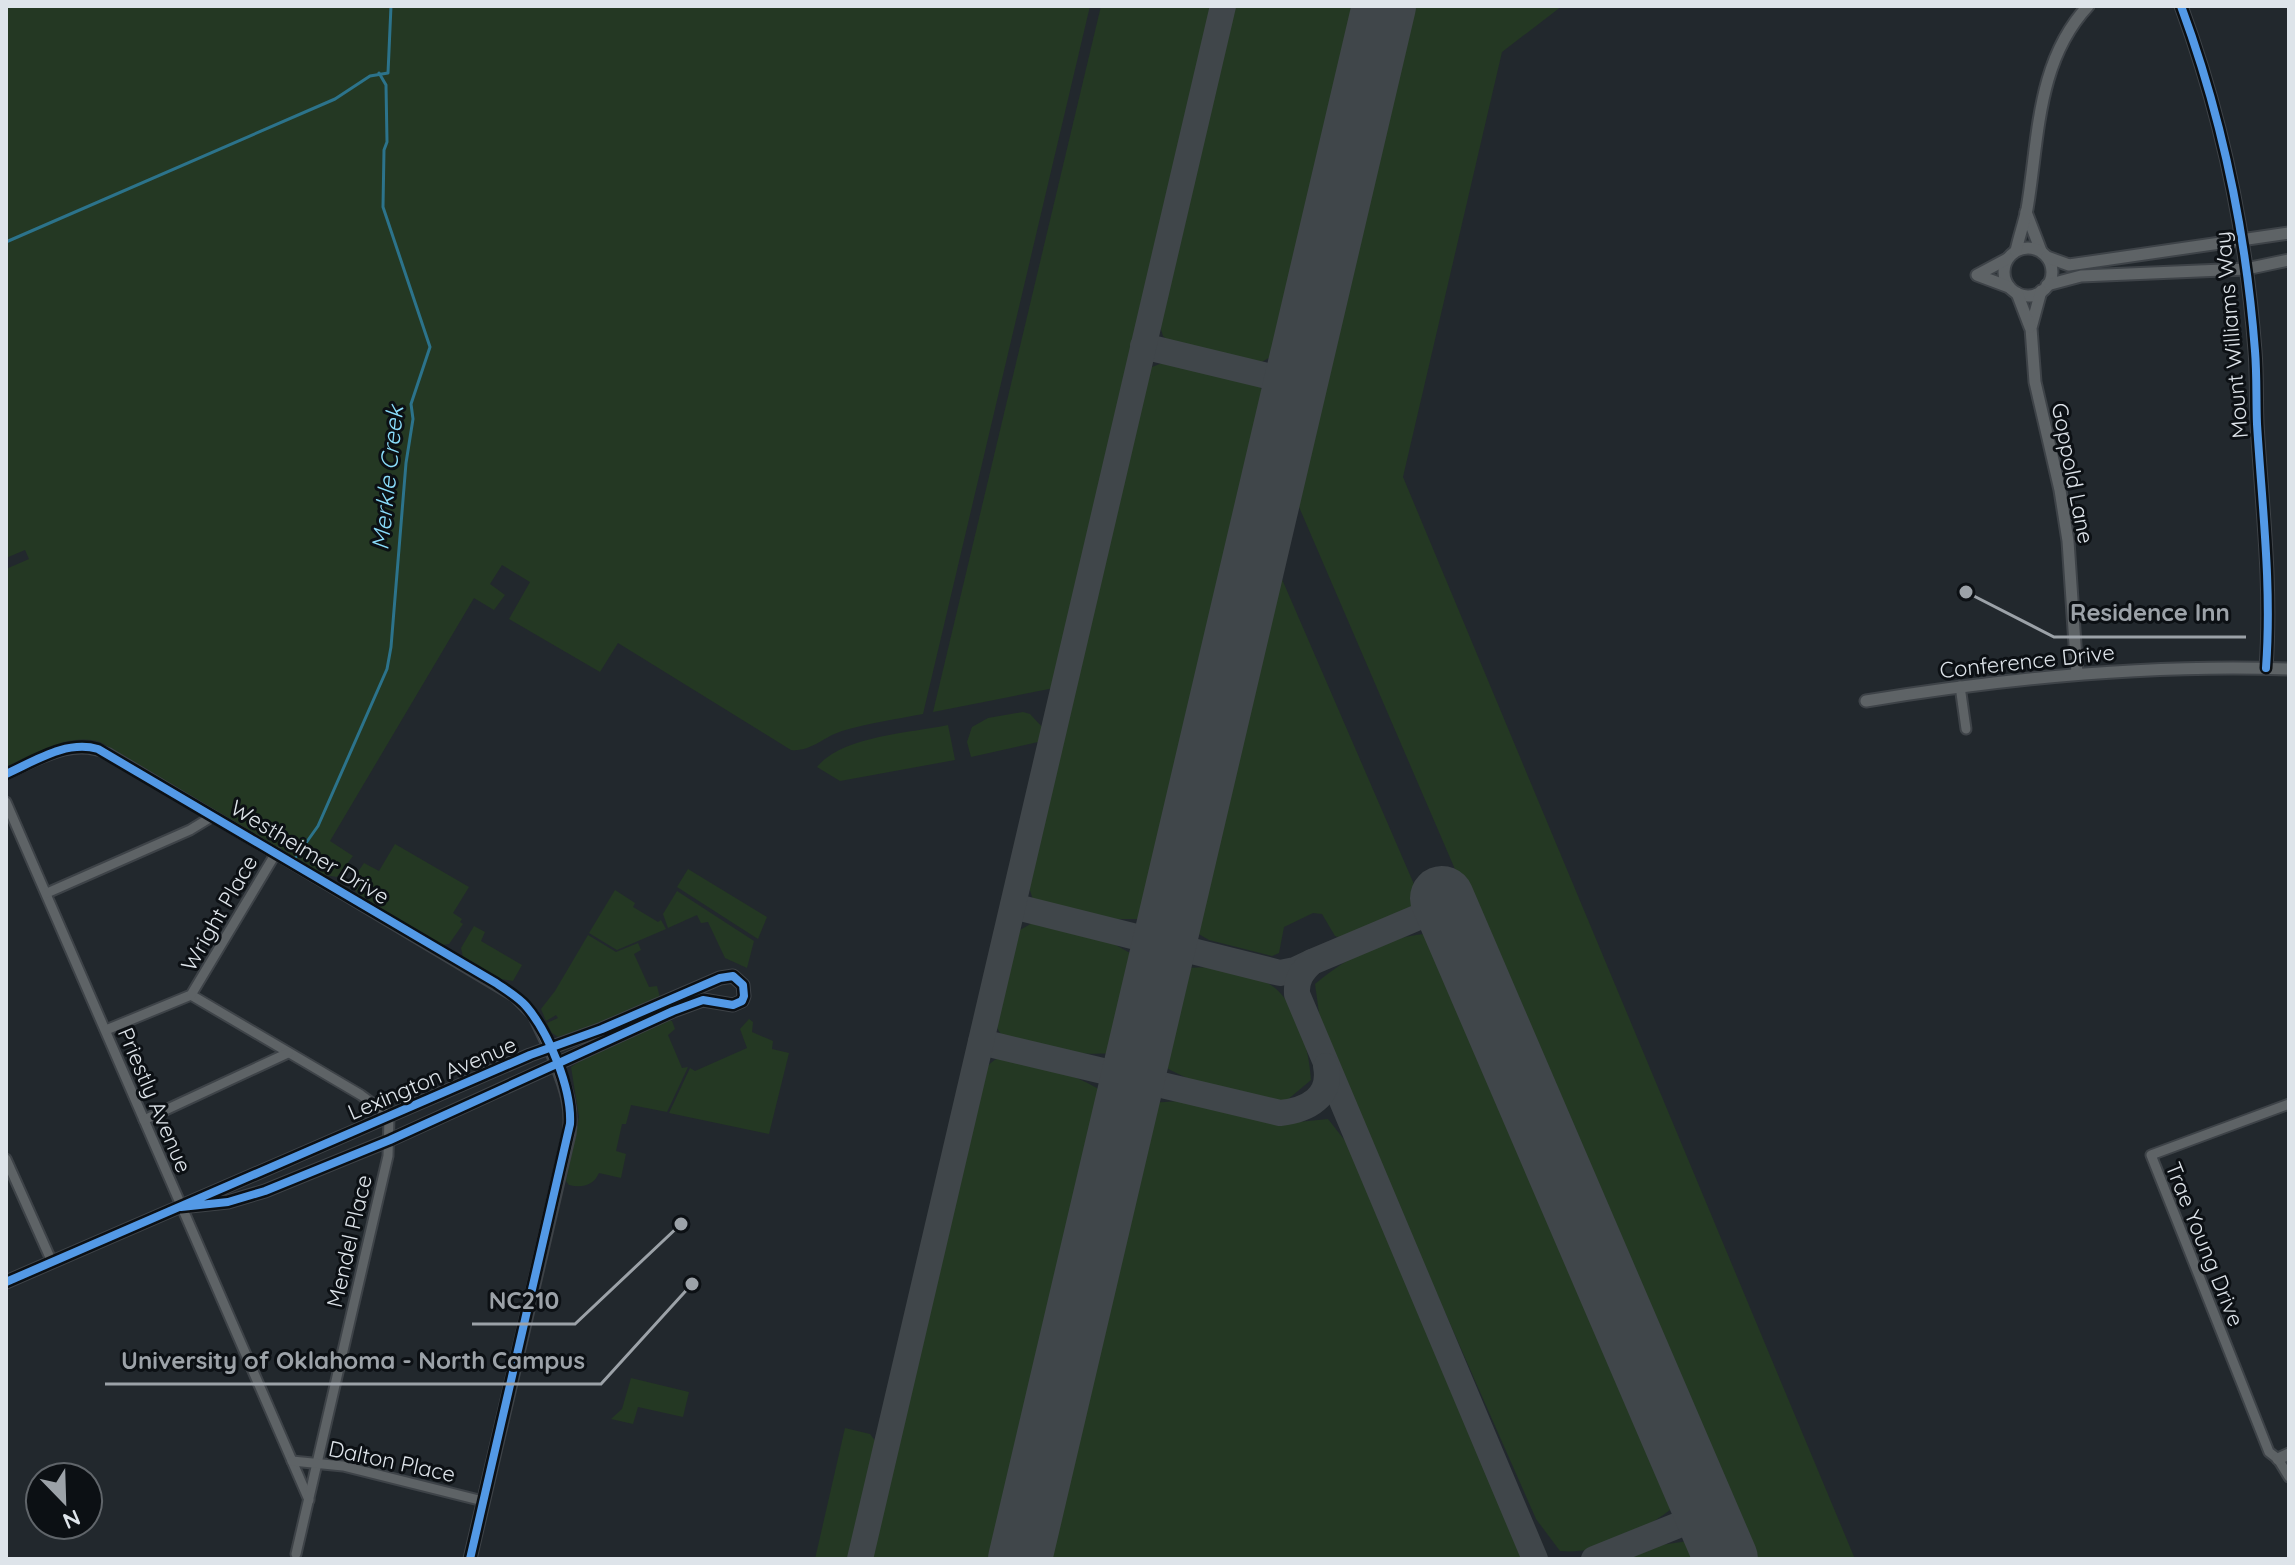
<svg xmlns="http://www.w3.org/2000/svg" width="2295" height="1565" viewBox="0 0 2295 1565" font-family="Quicksand,sans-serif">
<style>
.green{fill:#243823}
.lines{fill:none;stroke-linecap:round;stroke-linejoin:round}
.stream{stroke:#2c738b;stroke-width:3}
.taxiway{stroke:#40464a;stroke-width:26}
.runway{stroke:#40464a;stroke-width:64}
.minor-casing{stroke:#3e4348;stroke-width:13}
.tertiary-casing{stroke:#3e4348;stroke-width:15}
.minor{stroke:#5e6366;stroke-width:9}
.tertiary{stroke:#5e6366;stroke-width:11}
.cycleway-casing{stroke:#0c1014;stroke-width:13}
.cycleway{stroke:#5399e6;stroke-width:8}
.labels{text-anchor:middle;stroke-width:6;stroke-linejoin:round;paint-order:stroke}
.street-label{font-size:22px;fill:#dee4ea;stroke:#0c1014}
.water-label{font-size:24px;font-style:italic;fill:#8addfc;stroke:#0c1014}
.leader{fill:none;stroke:#9ca2a8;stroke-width:3}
.callout-dot{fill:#9ca2a8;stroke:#0c1014;stroke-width:3}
.callout-label{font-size:24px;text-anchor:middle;font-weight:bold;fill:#9ca2a8;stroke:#0c1014;stroke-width:6;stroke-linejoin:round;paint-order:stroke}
</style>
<rect width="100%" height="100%" fill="#22282d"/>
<g class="green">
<path d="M6,6h1084l-167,708c-26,5 -55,9 -81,17 -19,6 -31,21 -51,19l-173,-107 -18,29 -91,-53 21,-37 -28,-17 -12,19 15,11 -11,15 -20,-12 -144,243 23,15 -16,21 -12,-2 -225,-133c-32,-10 -66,13 -94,26v-199l23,-10 -4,-9 -19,8z"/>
<path d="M1101,6h111l-158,682 -121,24z"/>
<path d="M1231,6h130l-79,338 -5,9 -17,10 -88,-19 -9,-8 -4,-13z"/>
<path d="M1406,6h156l-60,46 -99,425 452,1082h-103l-459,-1066z"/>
<path d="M1170,360l84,21 9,10 5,15 -121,513h-41l-64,-13 -9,-6 -5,-16 116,-504 8,-13z"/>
<path d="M1275,563l148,342 -79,34 -9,-3 -13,-22 -9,-1 -29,14 -5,26 -7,3 -63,-16 -19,-11z"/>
<path d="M1023,712l7,2 13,14 -1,10 -4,4 -67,15 -4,-15 5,-15 16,-9z"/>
<path d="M948,725l7,35 -115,21 -23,-14c25,-31 93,-34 131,-42z"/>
<path d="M395,844l74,43 -16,26 9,6 -2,3 3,2 -14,20 -7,1 -84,-51c-11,-12 -1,-20 6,-31l15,8z"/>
<path d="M688,869l79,48 -9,22 -81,-52z"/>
<path d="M615,890l20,13 -2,4 25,15 3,-2 5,9 -49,21 -28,-17z"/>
<path d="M677,891l77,50 -7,27 -22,-10 -17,-36 -7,1 -4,-8 -29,13 -5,-14z"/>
<path d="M1034,922l78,21 27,15 -24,95c-24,2 -110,1 -118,-26 -4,-17 12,-69 16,-87l7,-10z"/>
<path d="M474,926l11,6 -4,9 41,24 -9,16 -12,-2 -38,-22 -2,-9z"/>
<path d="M1435,933l245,569c-33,27 -76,53 -120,49l-24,-32 -167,-379 -49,-120 -5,-36c36,-30 72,-48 120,-51z"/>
<path d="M588,935l28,17 22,-9 3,7 -7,4 15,33 8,-1 3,12 -61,28 -41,11 -6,-4 -5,-10 11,-5 -2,-3 -10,6 -5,-12 14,-18z"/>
<path d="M1216,967c19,5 43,8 59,21 24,21 34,62 36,92l-25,21c-43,0 -91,-16 -128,-38l23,-95z"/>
<path d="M667,1019l5,2 3,8 -7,6 14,33 6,-1 -21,45 -36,-7 -5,19h-4l-6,27 10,3 -5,24 -22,-5c-6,13 -17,15 -30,12l-3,-4 13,-64 -8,-50 31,-20z"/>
<path d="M749,1019l4,3 -1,10 21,9 -1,8 17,4 -20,81 -100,-21 21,-45 5,3 52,-23 -7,-19z"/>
<path d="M1002,1057c33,1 76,20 104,36l-109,466h-128l110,-469c4,-15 6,-28 23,-33z"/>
<path d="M1180,1101l108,22 40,-4 22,28 146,330 22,58 3,24h-479l107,-456z"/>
<path d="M631,1378l58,14 -6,25 -45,-10 -5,17 -22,-5 11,-10z"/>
<path d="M845,1428l25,6 6,8 1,6 -27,111h-35z"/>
<path d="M1688,1541h9l8,18h-80l36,-14z"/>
</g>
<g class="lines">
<g class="stream">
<path d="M6,242l329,-143 35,-23 18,-3 3,-67"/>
<path d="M296,857l22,-31 69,-157 4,-22 15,-184 7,-44 -2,-15 19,-57 -47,-140 1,-57 3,-8 -1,-57 -7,-12"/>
</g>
<g class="taxiway">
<path d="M1143,346l153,37"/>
<path d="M1013,906l267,67 15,-3 17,-8"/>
<path d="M1447,911l-7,-3 -128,54c-10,9 -16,18 -15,32l238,565"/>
<path d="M981,1042l299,71c28,-3 52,-16 46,-47"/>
<path d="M860,1559l363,-1553"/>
<path d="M1594,1559l112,-45"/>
</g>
<g class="runway">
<path d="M1442,898l284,661"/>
<path d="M1020,1559l364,-1553"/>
</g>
<g class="minor-casing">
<g id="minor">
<path d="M1960,686l6,43"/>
<path d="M6,774c34,-15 66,-37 103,-20l405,242 19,19 24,51"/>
<path d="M6,802l303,698"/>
<path d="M47,893l143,-63 23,-14"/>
<path d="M191,995l170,100 28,21 -1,40 -92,398"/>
<path d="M106,1030l85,-35 85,-142"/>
<path d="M2289,1104l-138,51 118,297 9,7 11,18"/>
<path d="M144,1120l144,-67"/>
<path d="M6,1159l46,103"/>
<path d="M292,1461l51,5 140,35"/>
</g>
</g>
<g class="tertiary-casing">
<g id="tertiary">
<path d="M2181,6c41,111 65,227 74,345 2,24 1,49 2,73 5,82 15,162 9,244"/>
<path d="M2026,212l15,39"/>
<circle cx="2028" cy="272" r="24"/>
<path d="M2016,251c3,-14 8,-28 11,-42 12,-71 9,-147 61,-203"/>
<path d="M2047,257l22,8 220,-32"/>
<path d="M2007,259l-30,16 32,12"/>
<path d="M2047,285l34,-9 165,-7 43,-9"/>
<path d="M2041,291l-10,37 4,54 25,108 8,51 9,133"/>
<path d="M2017,293l13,34"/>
<path d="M1866,701c140,-23 281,-37 423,-32"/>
<path d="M6,1282l524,-227 72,-26 118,-51 13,-2 10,9 1,11 -2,5 -9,4 -30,-5 -30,11 -283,129 -125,51 -37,11 -47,5"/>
<path d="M2278,1459l11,-5"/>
<path d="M470,1559l99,-425c4,-24 -3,-46 -12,-68"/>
</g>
</g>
<use href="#minor" class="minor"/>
<use href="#tertiary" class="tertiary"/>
<g class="cycleway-casing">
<g id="cycleway">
<path d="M2181,6c41,111 65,227 74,345 2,24 1,49 2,73 5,82 15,162 9,244"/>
<path d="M6,774c29,-13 60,-34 92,-25l398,234c10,7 22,14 30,23 23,27 46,83 44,118l-100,435"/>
<path d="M6,1282l524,-227 72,-26 118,-51 13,-2 10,9 1,11 -2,5 -9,4 -30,-5 -30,11 -283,129 -125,51 -37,11 -47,5"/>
</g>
</g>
<use href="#cycleway" class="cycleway"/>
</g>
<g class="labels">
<g class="street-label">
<text transform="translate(2231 335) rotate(-95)" y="8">Mount Williams Way</text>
<text transform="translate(2073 473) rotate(79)" y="8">Goppold Lane</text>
<text transform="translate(2027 661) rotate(-6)" y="8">Conference Drive</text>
<text transform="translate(310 852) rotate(31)" y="8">Westheimer Drive</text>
<text transform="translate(219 913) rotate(-60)" y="8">Wright Place</text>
<text transform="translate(432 1078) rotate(-23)" y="8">Lexington Avenue</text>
<text transform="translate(155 1100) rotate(67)" y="8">Priestly Avenue</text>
<text transform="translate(349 1241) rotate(-77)" y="8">Mendel Place</text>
<text transform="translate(2205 1244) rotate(68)" y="8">Trae Young Drive</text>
<text transform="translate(392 1461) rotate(12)" y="8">Dalton Place</text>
</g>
<g class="water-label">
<text transform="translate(388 478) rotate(-84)" y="8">Merkle Creek</text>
</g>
</g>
<path class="leader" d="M1966 592L2054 637H2246M681 1224L575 1324H472M692 1284L601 1384H105"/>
<g class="callout-dot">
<circle cx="1966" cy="592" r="8"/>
<circle cx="681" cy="1224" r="8"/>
<circle cx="692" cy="1284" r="8"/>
</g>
<g class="callout-label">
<text x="2150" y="621">Residence Inn</text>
<text x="524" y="1309">NC210</text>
<text x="353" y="1369">University of Oklahoma - North Campus</text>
</g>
<rect width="2295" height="1565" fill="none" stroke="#dee4ea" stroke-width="16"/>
<g transform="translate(64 1501) rotate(157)"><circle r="38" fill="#0c1014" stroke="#60656a" stroke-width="2"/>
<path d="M0-6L14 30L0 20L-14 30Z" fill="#9ca2a8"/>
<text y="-12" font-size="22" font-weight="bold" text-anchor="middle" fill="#dee4ea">N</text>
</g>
</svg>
